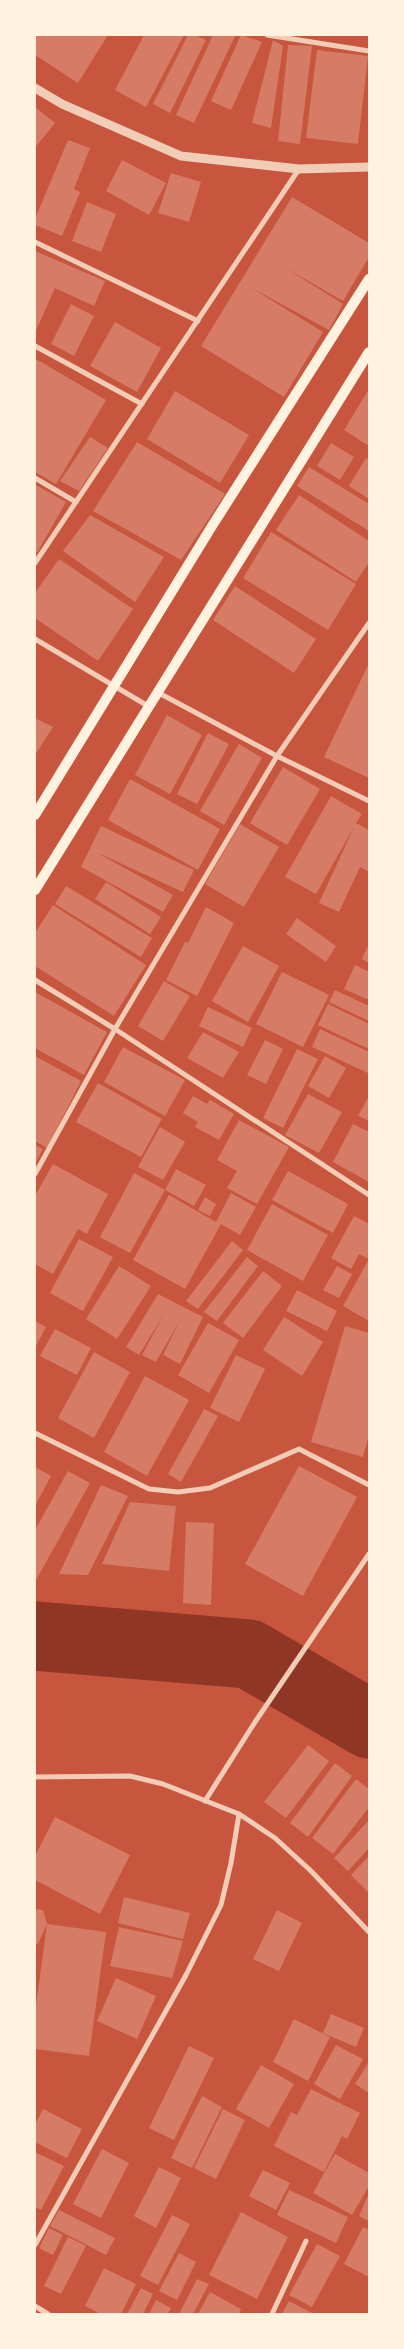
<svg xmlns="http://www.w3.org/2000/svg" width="404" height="2349" viewBox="0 0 404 2349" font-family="'PT Sans Narrow',sans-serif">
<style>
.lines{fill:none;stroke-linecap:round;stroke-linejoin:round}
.river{stroke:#8f3625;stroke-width:69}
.building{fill:#d67c66}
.minor{stroke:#f1ccb7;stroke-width:5}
.tertiary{stroke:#f1ccb7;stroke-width:9}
.secondary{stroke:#fff3e0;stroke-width:10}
</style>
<rect width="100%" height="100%" fill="#c8553d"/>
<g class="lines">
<path class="river" d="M35,1636l214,18 120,70"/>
</g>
<g class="building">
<path d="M35,35h73l-30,48 -43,-28z"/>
<path d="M144,35h40l-38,72 -31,-17z"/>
<path d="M188,35h7l11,5 -36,73 -17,-9z"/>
<path d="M213,35l22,1 -41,87 -18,-8z"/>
<path d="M241,35l21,7 -31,68 -20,-9z"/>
<path d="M273,40l10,6 -12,82 -19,-5z"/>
<path d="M288,45l24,1 -12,98 -22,-3z"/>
<path d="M317,50l51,6 -10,88 -52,-6z"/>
<path d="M35,107l20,16 -20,25z"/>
<path d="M68,140l22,8 -16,41 6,3 -18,44 -27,-11v-6z"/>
<path d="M122,160l44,23 -17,32 -43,-24z"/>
<path d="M171,173l30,9 -12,40 -31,-9z"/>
<path d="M292,197l77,46v14l-26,44 -59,-34 59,37 -14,26 -79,-43 73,45 -39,65 -83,-51z"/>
<path d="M87,202l29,12 -15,38 -29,-11z"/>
<path d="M35,251l70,30 -11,25 -39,-18 -20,45z"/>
<path d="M71,304l23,12 -20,40 -23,-12z"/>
<path d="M115,322l46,26 -24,44 -47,-26z"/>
<path d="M36,359l70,41 -50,84 -21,-12z"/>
<path d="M369,389v57l-25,-16z"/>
<path d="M175,391l74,44 -29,48 -73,-44z"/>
<path d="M90,437l18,11 -29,43 -19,-10z"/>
<path d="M137,442l88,52 -44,66 -88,-49z"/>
<path d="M331,443l23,14 -14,23 -23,-14z"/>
<path d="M366,458l3,2v39l-20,-13z"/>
<path d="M309,467l60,37v27l-72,-45z"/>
<path d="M36,485l30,17 -29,51 -2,-1z"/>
<path d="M299,495l70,46v21l-13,20 -80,-52z"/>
<path d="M90,515l74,42 -29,45 -72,-51z"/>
<path d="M271,532l85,52 -28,46 -85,-52z"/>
<path d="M59,559l74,50 -35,52 -63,-43v-25z"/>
<path d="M235,586l81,53 -22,34 -81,-53z"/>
<path d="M369,663v115l-45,-21z"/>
<path d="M167,715l35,20 -32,59 -35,-19z"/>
<path d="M35,718l18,9 -18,28z"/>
<path d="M208,733l21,11 -32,60 -20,-10z"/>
<path d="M239,744l23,14 -38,67 -24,-14z"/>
<path d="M283,767l37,22 -33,56 -37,-22z"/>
<path d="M130,779l90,50 -22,41 -90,-50z"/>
<path d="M331,796l31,18 -6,9 13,7v42l-9,-5 -21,45 -20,-9 35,-76 -38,67 -31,-17z"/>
<path d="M240,824l39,23 -35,60 -39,-23z"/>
<path d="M101,826l93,44 -11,22 -87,-40 77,43 -10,17 -82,-45z"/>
<path d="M106,882l55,35 -11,17 -55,-35z"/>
<path d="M66,886l86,52 -11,19 -86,-53z"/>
<path d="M53,905l93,60 -32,51 -79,-50v-33z"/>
<path d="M206,907l28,16 -37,73 -31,-16 19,-38 3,1z"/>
<path d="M297,918l39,28 -10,16 -40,-28z"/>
<path d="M369,944v19l-7,-4z"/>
<path d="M243,946l36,20 -31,56 -36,-21z"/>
<path d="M355,965l14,7v28l-25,-11z"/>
<path d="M282,972l47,23 -26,52 -47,-23z"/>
<path d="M164,981l26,15 -27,45 -25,-15z"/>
<path d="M335,990l34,16v15l-40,-19z"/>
<path d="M35,992l72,40 -23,43 -49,-27z"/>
<path d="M328,1004l41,20v25l-51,-24z"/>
<path d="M208,1007l44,21 -9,19 -44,-21z"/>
<path d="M320,1029l49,23 -1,21 -56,-26z"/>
<path d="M203,1032l36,20 -16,26 -36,-20z"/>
<path d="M265,1040l18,9 -17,35 -19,-9z"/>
<path d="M123,1047l62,33 -20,36 -61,-34z"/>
<path d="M297,1049l21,10 -35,69 -20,-10z"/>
<path d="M35,1056l46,25 -34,67 -12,-7z"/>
<path d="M325,1056l21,12 -17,30 -21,-12z"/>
<path d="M98,1083l64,36 -21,38 -65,-35z"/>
<path d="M308,1094l34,18 -23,41 -34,-18z"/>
<path d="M193,1096l14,8 3,-4 24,14 -15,26 -24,-13 3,-5 -15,-9z"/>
<path d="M369,1096v25l-11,-5z"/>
<path d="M239,1120l50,27 -32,57 -30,-16 10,-17 -20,-11z"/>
<path d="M353,1124l16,8v50l-36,-20z"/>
<path d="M160,1127l25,15 -22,38 -25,-13z"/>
<path d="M35,1145l8,4 -8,15z"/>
<path d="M53,1164l55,30 -21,40 -9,-5 -25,45 -18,-10v-68z"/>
<path d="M176,1169l30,16 -12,21 -29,-16z"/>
<path d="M288,1171l60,33 -15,29 -61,-33z"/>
<path d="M134,1173l31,17 -35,63 -30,-16z"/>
<path d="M231,1193l25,14 -16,28 -19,-11 -36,65 -52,-29 36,-65 47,27z"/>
<path d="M205,1197l11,7 -6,12 -12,-6z"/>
<path d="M272,1204l56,31 -25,46 -56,-31z"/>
<path d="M354,1216l15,8v97l-26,-15 26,-47 -10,-5 -8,15 -20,-11z"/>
<path d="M79,1239l34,18 -30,54 -33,-18z"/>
<path d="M232,1241l11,9 -45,59 -12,-8z"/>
<path d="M247,1257l11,9 -41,55 -13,-9z"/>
<path d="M119,1266l32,20 -34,53 -31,-20z"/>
<path d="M337,1266l15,8 -13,24 -16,-8z"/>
<path d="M263,1271l19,15 -39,52 -20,-15z"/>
<path d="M297,1290l40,21 -10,20 -41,-20z"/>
<path d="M158,1294l45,23 -23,47 -17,-9 17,-35 -24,42 -14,-7 22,-41 -25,41 -13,-8z"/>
<path d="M284,1317l39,25 -21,34 -39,-26z"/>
<path d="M35,1321l11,6 -11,21z"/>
<path d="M208,1323l31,17 -30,53 -31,-18z"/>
<path d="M345,1326l24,7v102l-6,22 -52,-15z"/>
<path d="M55,1329l36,19 -14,27 -37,-19z"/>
<path d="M94,1352l36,20 -36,66 -36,-20z"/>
<path d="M236,1355l29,14 -26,53 -29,-14z"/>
<path d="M145,1376l44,24 -42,76 -43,-24z"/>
<path d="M204,1409l14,7 -37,66 -13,-8z"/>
<path d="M299,1466l58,31 -54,99 -58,-32z"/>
<path d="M35,1467l16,9 -16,30z"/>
<path d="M68,1471l22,12 -55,99v-52z"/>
<path d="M101,1485l27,11 -40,79 -29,-1z"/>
<path d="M130,1502l46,4 -7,65 -67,-7z"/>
<path d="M186,1522l28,1 -3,82 -28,-2z"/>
<path d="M308,1745l21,16 -43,57 -22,-16z"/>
<path d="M335,1763l17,13 -44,61 -18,-14z"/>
<path d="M356,1779l13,10v18l-36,47 -21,-16z"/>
<path d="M55,1817l75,38 -30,59 -65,-34v-24z"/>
<path d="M369,1820v28l-21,23 -14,-13z"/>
<path d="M369,1856v37l-18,-18z"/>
<path d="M124,1897l66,16 -7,26 -65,-16z"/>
<path d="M35,1909l8,1 4,14 59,8 -17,124 -54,-7v-36l12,-89 -9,20 -3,-1z"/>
<path d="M277,1910l25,13 -23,48 -26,-12z"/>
<path d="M119,1927l64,14 -11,37 -62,-12z"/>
<path d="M116,1978l40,18 -19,43 -40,-18z"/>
<path d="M331,2014l33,14 -8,19 -33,-14z"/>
<path d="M294,2019l36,18 -22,44 -35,-19z"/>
<path d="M336,2045l27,14 -23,40 -26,-15z"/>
<path d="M189,2046l25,12 -40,82 -25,-12z"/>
<path d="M369,2062v31l-14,-9z"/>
<path d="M261,2065l33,19 -25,44 -33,-19z"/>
<path d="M311,2089l49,24 -13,26 -5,-3 -18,36 -50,-26 17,-34 6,3z"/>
<path d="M202,2096l20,11 -30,61 -21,-10z"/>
<path d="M43,2109l39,20 -15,29 -32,-16v-17z"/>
<path d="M223,2109l22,11 -29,59 -22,-11z"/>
<path d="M102,2149l27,14 -28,55 -28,-14z"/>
<path d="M35,2152l29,14 -23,44 -6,-3z"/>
<path d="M335,2154l34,19v13l-17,29 -39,-22z"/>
<path d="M159,2167l22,11 -25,50 -22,-12z"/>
<path d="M263,2170l27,13 -14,27 -27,-14z"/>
<path d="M289,2190l59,27 -12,26 -59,-28z"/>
<path d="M369,2193v28l-10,-5z"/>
<path d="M59,2210l56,28 -9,17 -56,-29z"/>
<path d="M241,2212l47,25 -31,62 -48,-24z"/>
<path d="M172,2215l18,9 -32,61 -18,-9z"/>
<path d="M363,2227l6,3v47l-25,-13z"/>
<path d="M49,2228l14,7 -10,20 -14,-7z"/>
<path d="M68,2237l18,9 -25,48 -17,-8z"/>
<path d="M317,2244l23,12 -28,51 -23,-12z"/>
<path d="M179,2253l17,9 -19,38 -18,-9z"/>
<path d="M104,2268l32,16 -15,30h-20l-16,-8z"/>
<path d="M197,2279l12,5 -16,30h-14z"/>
<path d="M141,2288l12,6 -10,20h-16z"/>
<path d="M210,2292l31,17 -2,5h-41z"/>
<path d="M156,2300l15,8 -3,6h-19z"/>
<path d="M289,2301l25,13h-32z"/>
</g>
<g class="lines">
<g class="minor">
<path d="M267,35l102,16"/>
<path d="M35,242l163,79"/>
<path d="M35,346l107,58"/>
<path d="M35,478l41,24"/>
<path d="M35,563l264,-394"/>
<path d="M35,639l113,67"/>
<path d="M157,692l120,64 92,45"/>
<path d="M35,980l80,49 254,166"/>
<path d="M35,1174l80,-145 162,-273 92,-133"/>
<path d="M35,1433l114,56 29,3 32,-4 89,-39 70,36"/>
<path d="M35,1777l95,-1 33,8 76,30 36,24 36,33 58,61"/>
<path d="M205,1801l50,-79 114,-168"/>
<path d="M35,2245l151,-270 35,-70 10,-42 8,-49"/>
<path d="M35,2306l13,8"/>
<path d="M272,2314l34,-73"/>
</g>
<path class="tertiary" d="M35,88l27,16 119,52 118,13 70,-2"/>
<g class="secondary">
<path d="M35,815l177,-289 157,-247"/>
<path d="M35,890l334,-538"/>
</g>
</g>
<rect width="404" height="2349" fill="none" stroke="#fff3e0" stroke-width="72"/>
</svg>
